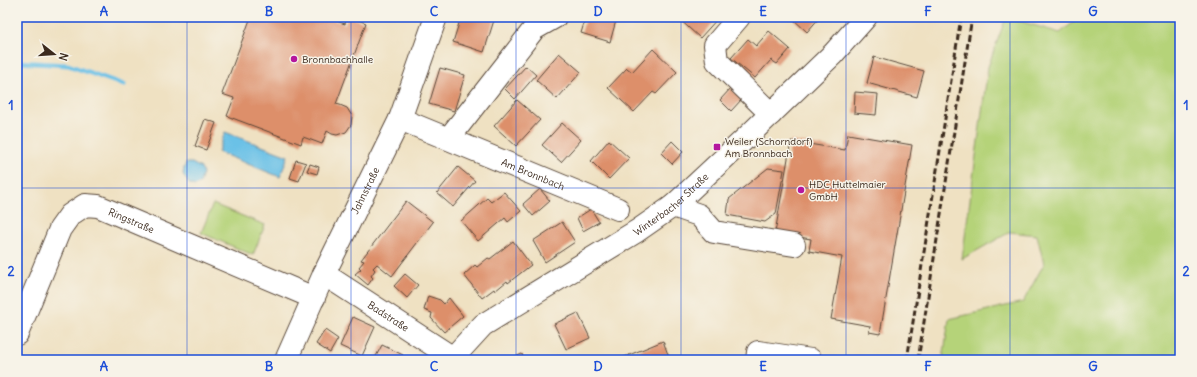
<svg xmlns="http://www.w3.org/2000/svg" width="1197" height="377" viewBox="0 0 1197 377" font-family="Delius,sans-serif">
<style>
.green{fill:#b5d379;stroke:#787e4c}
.water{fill:#6ac1e7;stroke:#527682}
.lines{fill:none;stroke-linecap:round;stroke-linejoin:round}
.stream{stroke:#6ac1e7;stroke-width:5}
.building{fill:#dd8f6a}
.minor-casing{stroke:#564537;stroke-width:24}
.minor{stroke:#fff;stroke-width:22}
.rail{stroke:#3b2a1e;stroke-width:3;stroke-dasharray:6 3;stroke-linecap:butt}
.grid{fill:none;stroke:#1d4ed8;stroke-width:1;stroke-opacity:0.55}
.poi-dot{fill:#b5179e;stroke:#f7f3e8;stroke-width:1.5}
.labels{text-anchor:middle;stroke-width:3;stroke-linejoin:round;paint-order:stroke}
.poi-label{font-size:10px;fill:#3b2a1e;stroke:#f7f3e8;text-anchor:start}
.street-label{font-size:10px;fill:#3b2a1e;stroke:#f7f3e8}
.neatline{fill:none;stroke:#1d4ed8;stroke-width:1.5}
.grid-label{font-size:13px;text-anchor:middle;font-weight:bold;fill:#1d4ed8}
</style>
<rect width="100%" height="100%" fill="#f7f3e8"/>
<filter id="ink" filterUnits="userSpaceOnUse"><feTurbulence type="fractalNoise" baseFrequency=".025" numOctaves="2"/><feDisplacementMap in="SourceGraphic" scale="8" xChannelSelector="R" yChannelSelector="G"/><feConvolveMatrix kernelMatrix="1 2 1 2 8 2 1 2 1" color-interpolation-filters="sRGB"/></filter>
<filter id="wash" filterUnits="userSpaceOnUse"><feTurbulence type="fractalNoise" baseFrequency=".012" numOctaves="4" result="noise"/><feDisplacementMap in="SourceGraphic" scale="16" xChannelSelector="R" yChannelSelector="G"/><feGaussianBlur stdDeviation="0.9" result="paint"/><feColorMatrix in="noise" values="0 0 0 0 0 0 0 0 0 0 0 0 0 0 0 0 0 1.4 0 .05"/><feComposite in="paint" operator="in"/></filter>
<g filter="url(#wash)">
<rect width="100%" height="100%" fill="#efe1c2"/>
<g class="green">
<path d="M1006,17l54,16 20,-16h100v343h-237l6,-41 74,-17 21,-38 -7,-29 -27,-3 -48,27 26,-192z"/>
<path d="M213,204l52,21 -12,30 -52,-22z"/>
</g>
<g class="water">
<path d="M225,132l63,24 -8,21 -62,-25z"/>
<path d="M186,163h6l9,5 2,5 -3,10 -5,3 -6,-2 -6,-10 1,-6z"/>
</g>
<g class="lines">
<path class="stream" d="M17,62l51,3 56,20"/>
</g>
<g id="blocks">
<g class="building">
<path d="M251,17h74l20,7 2,-7h3l16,6 -30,81 4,1 7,3 5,8 -1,9 -5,7 -9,3 -5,-1 -5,-3 -5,13 -19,-7 -2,7 -74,-28 7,-18 -12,-4z"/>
<path d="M461,17h34l-11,35 -31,-10z"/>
<path d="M586,17h31l-7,25 -29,-9z"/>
<path d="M677,17h42l-19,21z"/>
<path d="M791,17h29l-13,15z"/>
<path d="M769,31l21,18 -13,15 -6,-4 -16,18 -24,-20 17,-19 8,7z"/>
<path d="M653,49l24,23 -21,22 -3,-2 -19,20 -26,-24 19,-20 5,4z"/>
<path d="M559,53l22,19 -24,27 -21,-19z"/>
<path d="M874,57l50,14 -7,26 -50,-14z"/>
<path d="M526,66l10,9 -21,24 -10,-10z"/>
<path d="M440,68l25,7 -11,36 -25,-7z"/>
<path d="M731,88l11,11 -11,12 -11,-11z"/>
<path d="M855,92l23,2 -2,21 -22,-2z"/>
<path d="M517,100l23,20 -24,26 -22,-20z"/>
<path d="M205,119l11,4 -10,27 -11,-4z"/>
<path d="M562,123l19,17 -20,22 -19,-17z"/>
<path d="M848,134l64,11 -32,189 -11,-2 1,-6 -39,-7 11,-62 -33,-6 2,-12 -36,-6 16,-92 54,9z"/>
<path d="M609,140l20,18 -20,21 -18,-18z"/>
<path d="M672,141l11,11 -11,12 -11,-11z"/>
<path d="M296,160l10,3 -7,18 -9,-3z"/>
<path d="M310,164l9,3 -2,7 -10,-3z"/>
<path d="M458,167l17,14 -22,26 -16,-14z"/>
<path d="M768,168l16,2 -8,44 -11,8 -38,-7 2,-16z"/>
<path d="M540,189l10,12 -17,15 -10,-12z"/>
<path d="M504,192l17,19 -13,11 -3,-4 -27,23 -17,-20 26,-23 4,4z"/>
<path d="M406,201l27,21 -41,54 -15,-12 -4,4 2,2 -4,6 2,2 -5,7 -13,-11 6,-5 -2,-2 5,-6 -3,-1z"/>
<path d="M591,209l8,13 -16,9 -6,-13z"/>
<path d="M562,222l13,20 -30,20 -12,-21z"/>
<path d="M513,241l18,24 -23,18 -1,-2 -12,10 -1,-2 -12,9 -18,-23 11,-10 2,2 11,-9 2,1z"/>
<path d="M405,274l13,11 -11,13 -13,-12z"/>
<path d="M428,296l12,4 4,4 5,-6 14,18 -19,16 -13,-14 1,-5 -8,-3z"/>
<path d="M578,313l12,25 -24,11 -12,-25z"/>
<path d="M353,317l22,10 -13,29 -22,-10z"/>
<path d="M325,330l13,9 -8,14 -14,-9z"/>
<path d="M663,341l7,19h-53z"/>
<path d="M382,345l21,10 -2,5h-27z"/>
<path d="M522,354l2,6h-16z"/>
</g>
</g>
</g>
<g filter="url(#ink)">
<use href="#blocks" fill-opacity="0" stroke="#564537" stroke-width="1"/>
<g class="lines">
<g class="minor-casing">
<g id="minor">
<path d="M739,17l-24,28 2,16 54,53"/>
<path id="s1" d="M400,119l218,90"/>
<path d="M449,138l85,-109 21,-12"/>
<path d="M673,206l26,9 15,17 80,13"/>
<path id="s2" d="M324,274l129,84"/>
<path id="s3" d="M17,334l43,-105 10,-14 15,-10 13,1 216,92"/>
<path id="s4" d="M286,360l38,-86 76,-155 36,-102"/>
<path id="s5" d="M451,360l32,-35 154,-94 36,-25 76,-71 84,-81 33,-37"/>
<path d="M757,360l1,-8 53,8"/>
</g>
</g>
<use href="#minor" class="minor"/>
<g class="rail">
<path d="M907,360l54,-343"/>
<path d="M918,360l54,-343"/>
</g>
</g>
</g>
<path class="grid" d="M187,17v343M351,17v343M516,17v343M681,17v343M846,17v343M1010,17v343M17,188h1163"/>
<g class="poi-dot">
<circle cx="294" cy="59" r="4"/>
<rect x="713" y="143" width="8" height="8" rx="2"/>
<circle cx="801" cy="190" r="4"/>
</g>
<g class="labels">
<g class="poi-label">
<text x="302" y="63">Bronnbachhalle</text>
<text x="725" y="145">Weiler (Schorndorf)<tspan x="725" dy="12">Am Bronnbach</tspan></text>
<text x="809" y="188">HDC Huttelmaier<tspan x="809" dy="12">GmbH</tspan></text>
</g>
<g class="street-label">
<text dy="4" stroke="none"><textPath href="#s1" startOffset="144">Am Bronnbach</textPath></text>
<text dy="4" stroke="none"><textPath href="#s4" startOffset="187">Jahnstraße</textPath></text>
<text dy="4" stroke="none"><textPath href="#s5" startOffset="271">Winterbacher Straße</textPath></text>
<text dy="4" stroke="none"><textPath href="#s3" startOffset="198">Ringstraße</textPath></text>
<text dy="4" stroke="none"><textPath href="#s2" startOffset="77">Badstraße</textPath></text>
</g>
</g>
<rect width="1197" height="377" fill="none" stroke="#f7f3e8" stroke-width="44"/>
<g transform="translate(54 54) rotate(107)" stroke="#f7f3e8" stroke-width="3" paint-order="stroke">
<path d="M0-3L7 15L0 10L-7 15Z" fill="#3b2a1e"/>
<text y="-6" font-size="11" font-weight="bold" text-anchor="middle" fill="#3b2a1e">N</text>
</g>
<rect x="22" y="22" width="1153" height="333" class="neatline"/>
<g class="grid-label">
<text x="104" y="16">A</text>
<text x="269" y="16">B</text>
<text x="434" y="16">C</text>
<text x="598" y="16">D</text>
<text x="763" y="16">E</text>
<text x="928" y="16">F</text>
<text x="1093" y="16">G</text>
<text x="11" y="110">1</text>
<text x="1186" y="110">1</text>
<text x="11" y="276">2</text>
<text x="1186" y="276">2</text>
<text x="104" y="371">A</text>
<text x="269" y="371">B</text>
<text x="434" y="371">C</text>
<text x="598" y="371">D</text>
<text x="763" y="371">E</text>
<text x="928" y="371">F</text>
<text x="1093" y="371">G</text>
</g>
</svg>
